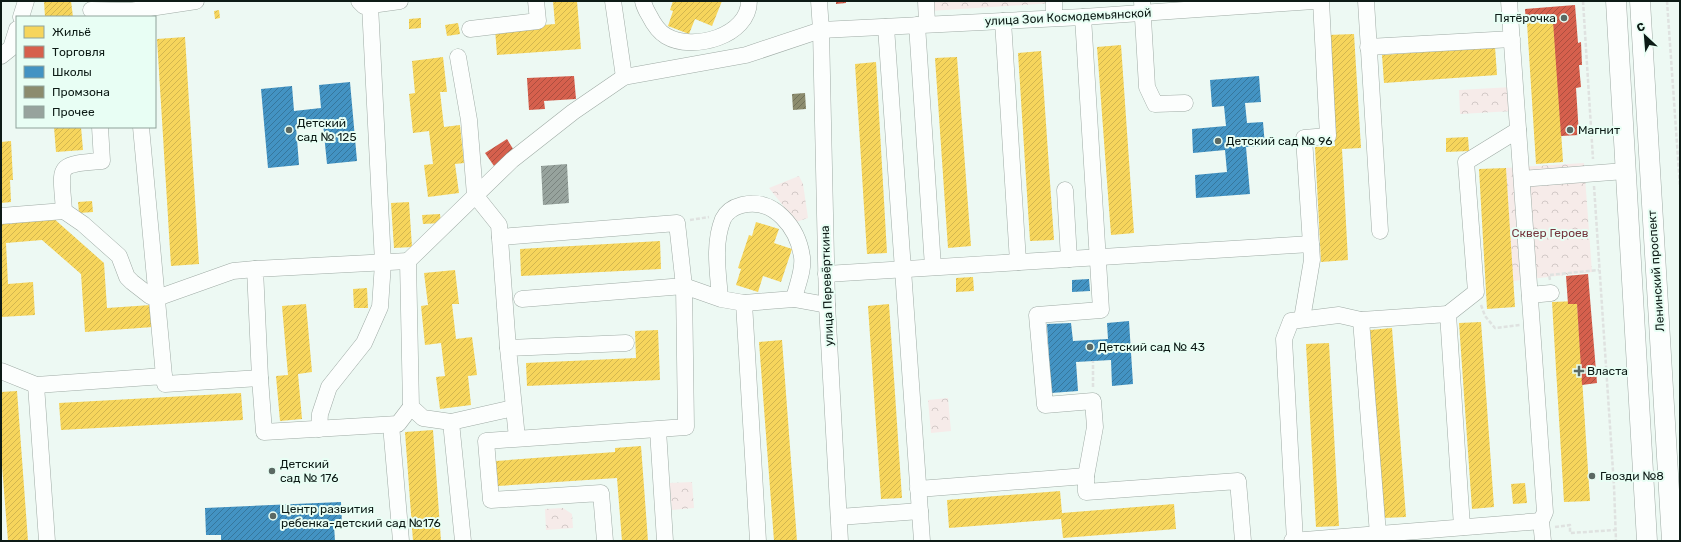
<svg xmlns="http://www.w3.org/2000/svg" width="1681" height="542" viewBox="0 0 1681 542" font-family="Rubik,sans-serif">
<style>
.park{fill:url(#park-crowns)}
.homes{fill:url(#homes-hatch)}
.shops{fill:url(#shops-hatch)}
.schools{fill:url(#schools-hatch)}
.industry{fill:url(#industry-hatch)}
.building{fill:url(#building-hatch)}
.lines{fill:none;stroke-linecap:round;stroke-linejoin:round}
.minor-casing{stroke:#9faba5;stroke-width:17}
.major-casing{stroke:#9faba5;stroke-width:21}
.path{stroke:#dfe2e0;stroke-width:2.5;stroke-dasharray:4 2;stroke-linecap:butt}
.minor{stroke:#fcfefd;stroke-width:16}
.major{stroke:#fcfefd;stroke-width:20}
.poi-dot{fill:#5b6963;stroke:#e8fef4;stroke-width:1.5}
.labels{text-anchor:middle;stroke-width:4;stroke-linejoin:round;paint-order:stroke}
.street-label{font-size:12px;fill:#0d1b16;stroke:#e8fef4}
.poi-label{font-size:12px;fill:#0d1b16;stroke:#e8fef4;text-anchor:start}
.park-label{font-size:12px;fill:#75363d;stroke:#e8fef4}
</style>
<defs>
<pattern id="park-crowns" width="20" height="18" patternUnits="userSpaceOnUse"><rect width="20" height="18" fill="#f6ebe9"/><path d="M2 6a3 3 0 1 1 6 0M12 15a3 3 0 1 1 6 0" fill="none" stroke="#d2c9c7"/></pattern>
<pattern id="homes-hatch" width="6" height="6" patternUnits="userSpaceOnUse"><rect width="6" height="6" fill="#f6d55c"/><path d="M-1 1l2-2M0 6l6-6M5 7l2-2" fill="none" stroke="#d2b64f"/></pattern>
<pattern id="shops-hatch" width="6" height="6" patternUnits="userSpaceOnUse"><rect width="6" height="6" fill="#d6604d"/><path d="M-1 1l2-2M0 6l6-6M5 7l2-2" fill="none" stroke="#ac4e3f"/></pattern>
<pattern id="schools-hatch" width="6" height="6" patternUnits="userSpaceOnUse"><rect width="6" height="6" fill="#4393c3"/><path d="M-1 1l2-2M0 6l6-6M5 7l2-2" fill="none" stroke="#36779d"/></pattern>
<pattern id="industry-hatch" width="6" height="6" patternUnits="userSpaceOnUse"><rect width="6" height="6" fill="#8c8c6e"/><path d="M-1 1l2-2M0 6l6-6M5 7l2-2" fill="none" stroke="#717259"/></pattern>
<pattern id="building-hatch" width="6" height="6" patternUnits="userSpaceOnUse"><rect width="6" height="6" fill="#97a39d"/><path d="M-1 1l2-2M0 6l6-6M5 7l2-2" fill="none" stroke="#7a847f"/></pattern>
</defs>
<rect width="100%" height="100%" fill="#edf9f3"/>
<g class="park">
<path d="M930,1h153l-153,10z"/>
<path d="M1512,87l1,24 -53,3 -1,-24z"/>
<path d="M1584,163l8,109 -79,9 -7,-113z"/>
<path d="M799,176l4,8 5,34 -12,4 -27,-34z"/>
<path d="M948,398l3,33 -20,2 -3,-33z"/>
<path d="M692,482l2,26 -22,2 -3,-27z"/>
<path d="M563,508l9,6 1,14 -27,2 -1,-21z"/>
</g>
<g class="homes">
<path d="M44,1h27l2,16h-28z"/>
<path d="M553,1h24l4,48 -84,6 -2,-26 60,-5z"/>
<path d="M673,1h49l-10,25 -17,-7 -6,15 -21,-8 5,-15 -3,-1z"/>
<path d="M219,10l1,8 -5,1 -1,-8z"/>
<path d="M421,18v10l-12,1v-10z"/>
<path d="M1554,22l9,140 -27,2 -9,-141z"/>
<path d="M458,23l2,11 -13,2 -2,-11z"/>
<path d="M1354,34l7,114 -19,1 6,111 -27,2 -6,-115 20,-1 -7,-111z"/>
<path d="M185,37l14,227 -28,2 -14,-227z"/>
<path d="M1121,45l13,188 -23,2 -14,-188z"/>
<path d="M1495,47l2,28 -113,8 -2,-28z"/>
<path d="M1041,51l13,189 -24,1 -12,-188z"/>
<path d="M443,57l4,35h-7l4,35 16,-2 4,38 -9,1 4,29 -31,4 -4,-32 9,-1 -4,-33 -16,2 -4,-39 6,-1 -3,-32z"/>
<path d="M957,57l14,189 -23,2 -13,-190z"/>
<path d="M876,62l11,191 -20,1 -12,-190z"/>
<path d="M54,127h27l2,23 -27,2z"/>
<path d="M1468,137l1,14 -23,1v-14z"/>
<path d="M11,141l2,39h-3l1,22 -10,1v-61z"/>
<path d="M1506,168l9,139 -28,2 -8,-140z"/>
<path d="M92,201l1,11 -14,1 -1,-11z"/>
<path d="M409,202l3,45 -18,1 -3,-45z"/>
<path d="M440,214l1,9 -18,1 -1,-9z"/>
<path d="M52,217l52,46 3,45 44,-3 2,22 -68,5 -4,-58 -39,-34 -36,3 2,41 25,-2 2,33 -34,2v-93h11v-4z"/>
<path d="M756,222l23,7 -5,14 18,6 -11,33 -18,-6 -5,16 -22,-7 5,-16 -3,-1 11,-33 3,1z"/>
<path d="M660,241l1,28 -140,7 -1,-27z"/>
<path d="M455,270l4,34h-7l4,35 16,-2 5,38 -9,1 3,29 -31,4 -4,-32 9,-1 -4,-33 -16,2 -4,-39 7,-1 -4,-32z"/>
<path d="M973,277l1,14 -18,1v-14z"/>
<path d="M367,288l1,20h-14l-1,-19z"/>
<path d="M1577,301l13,200 -26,1 -12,-200z"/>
<path d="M306,304l6,68 -14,2 4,45 -22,2 -4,-45 12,-1 -6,-69z"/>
<path d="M889,304l13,194 -21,1 -13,-193z"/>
<path d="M1481,322l13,185 -22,2 -13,-186z"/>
<path d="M1392,328l14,189 -23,1 -13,-188z"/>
<path d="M658,330l2,50 -133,6 -1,-23 110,-5 -1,-27z"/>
<path d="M782,340l15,201h-23l-15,-199z"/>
<path d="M1329,343l10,183 -23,1 -10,-183z"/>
<path d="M17,391l11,150h-20l-7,-88v-61z"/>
<path d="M241,393l2,27 -182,10 -2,-27z"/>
<path d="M433,430l8,111h-28l-8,-109z"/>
<path d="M641,446l7,95h-26l-5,-63 -119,8 -2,-25 119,-9v-4z"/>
<path d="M1525,483l2,20 -14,1 -2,-20z"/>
<path d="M1060,491l2,22 112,-9 2,25 -113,9 -2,-19 -112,9 -2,-28z"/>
</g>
<g class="shops">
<path d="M836,1h10v2l-10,1z"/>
<path d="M1575,5l3,38 3,-1 1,23h-3l2,22 -5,1 3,47 -18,1 -8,-115 -27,2 -1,-14z"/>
<path d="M574,76l2,23 -32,2 1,8 -16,1 -2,-32z"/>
<path d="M507,139l8,13 -21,14 -9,-13z"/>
<path d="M1588,274l9,109 -15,2 -5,-81h-9l-2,-28z"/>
</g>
<g class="schools">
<path d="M1259,76l2,26 -16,1 2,20 16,-1 2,24 -19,1 4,47 -54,4 -1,-23 32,-3 -2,-22 -32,3 -1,-24 34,-3 -2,-20 -12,1 -2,-27z"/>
<path d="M350,82l7,79 -30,3 -4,-40 -27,2 3,39 -31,3 -7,-79 31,-3 2,25 27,-3 -2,-23z"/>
<path d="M1089,279l1,12 -18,1v-12z"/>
<path d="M1129,321l4,63 -21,2 -1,-26 -35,2 2,29 -27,2 -4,-69 24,-1 2,18 35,-2 -1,-16z"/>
<path d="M341,502l1,23h-8l1,16h-114v-6h-15l-1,-27z"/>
</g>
<path class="industry" d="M805,93l1,16 -13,1 -1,-16z"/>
<path class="building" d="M567,164l2,39 -26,2 -2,-39z"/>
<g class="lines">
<g class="minor-casing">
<g id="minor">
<path d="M359,1l5,5 36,-5"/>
<path d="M613,1l11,76"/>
<path d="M643,1c1,5 3,9 6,14 4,8 10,17 17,21 27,16 83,0 83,-35"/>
<path d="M819,1l2,29 6,275 13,236"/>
<path d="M926,1l1,23"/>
<path d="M1054,1v17"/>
<path d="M1142,1l5,86 8,17 30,-1"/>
<path d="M1366,1l14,230"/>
<path d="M1509,1l36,511 -4,9 2,20"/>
<path d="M91,10l39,1 66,-10"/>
<path d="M21,17l5,-16"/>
<path d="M1083,17l18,293 -64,5 8,90 48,-4 2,26 -9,49"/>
<path d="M1003,21l15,241"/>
<path d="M917,25l16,242"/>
<path d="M886,27l36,514"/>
<path d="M470,29l68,-8 -2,-20"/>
<path d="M1368,47l144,-8"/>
<path d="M1,56l10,-8 6,-19"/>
<path d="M458,57l11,63 6,75 24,30 9,123"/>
<path d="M100,127l2,34c-48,3 -41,5 -38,50l19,13 36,32 8,21 5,5 18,14 7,2 76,-27 22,-2"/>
<path d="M141,127l23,249"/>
<path d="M1522,179l103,-8"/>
<path d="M1065,190l4,69"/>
<path d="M1,216l63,-5"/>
<path d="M500,237l177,-14 7,63 -162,13"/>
<path d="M826,274l485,-30"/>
<path d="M1530,295l21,-2"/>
<path d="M720,298c-2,-26 -7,-54 3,-79 4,-8 11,-12 19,-14 32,-8 56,23 60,52 2,13 -5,28 -8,42"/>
<path d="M744,303l14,238"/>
<path d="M1302,319l10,-59 -8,-122 24,-2 -7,-135"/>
<path d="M1361,320l17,214"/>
<path d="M1,371l35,14 128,-9 1,8 95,-6 -5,-109 153,-8"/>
<path d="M260,378l4,54 134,-8 13,-17"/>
<path d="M36,385l11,156"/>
<path d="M451,422l-28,-4 -12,-11 -3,-146 104,-101 61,-48 51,-35 122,-22 75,-25 262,-13 231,-16"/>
<path d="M391,425l10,116"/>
<path d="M319,429l1,-15 9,-27 35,-44 16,-36 3,-44 -13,-258"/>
<path d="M658,430l7,111"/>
<path d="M517,438l-9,-90 118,-5"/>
<path d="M918,489l168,-13v16l152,-11 5,60"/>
<path d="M839,517l81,-6"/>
<path d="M1462,527l-14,-213 28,-22 -10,-130 52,-32"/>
<path d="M463,541l-12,-119 62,-14"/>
<path d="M605,541l-4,-48 -110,7 -5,-59 200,-14 -2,-141 37,13 23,4 50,-4 33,6"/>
<path d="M1292,541l249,-20"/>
<path d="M1295,541l-11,-202 7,-18 48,-6 22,5 87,-6"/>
</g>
</g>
<g class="major-casing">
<g id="major">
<path d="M1616,1l31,540"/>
<path d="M1640,1l32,540"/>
</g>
</g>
<g class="path">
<path d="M1583,1l10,158"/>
<path d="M1667,1l13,186"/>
<path d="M1594,186l20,300 2,55"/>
<path d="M690,220l19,-3"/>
<path d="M1550,280l-1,-5 50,-5"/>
<path d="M1481,305l4,11 10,12 25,-3"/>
<path d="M1093,387v-26"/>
<path d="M1555,527l15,-2v8l45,-3"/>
</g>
<use href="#minor" class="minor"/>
<use href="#major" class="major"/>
</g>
<g class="poi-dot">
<circle cx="1564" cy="18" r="4"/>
<circle cx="289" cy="130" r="4"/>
<circle cx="1570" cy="130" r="4"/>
<circle cx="1218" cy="141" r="4"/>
<circle cx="1090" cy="347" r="4"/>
<path d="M1577 365h4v4h4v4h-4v4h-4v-4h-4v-4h4z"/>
<circle cx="272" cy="471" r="4"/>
<circle cx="1592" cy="476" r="4"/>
<circle cx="273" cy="516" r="4"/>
</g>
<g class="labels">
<g class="street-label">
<text transform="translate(1068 17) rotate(-3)" y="4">улица Зои Космодемьянской</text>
<text transform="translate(1656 271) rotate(-94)" y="4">Ленинский проспект</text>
<text transform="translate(827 286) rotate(-92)" y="4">улица Перевёрткина</text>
</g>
<g class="poi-label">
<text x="1556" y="22" text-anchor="end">Пятёрочка</text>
<text x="297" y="127">Детский<tspan x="297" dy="14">сад № 125</tspan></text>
<text x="1578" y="134">Магнит</text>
<text x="1226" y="145">Детский сад № 96</text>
<text x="1098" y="351">Детский сад № 43</text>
<text x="1587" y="375">Власта</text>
<text x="280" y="468">Детский<tspan x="280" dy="14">сад № 176</tspan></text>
<text x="1600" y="480">Гвозди №8</text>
<text x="281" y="513">Центр развития<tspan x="281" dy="14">ребенка-детский сад №176</tspan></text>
</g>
<g class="park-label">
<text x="1550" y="237">Сквер Героев</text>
</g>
</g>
<rect width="1681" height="542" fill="none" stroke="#0d1b16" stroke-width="4"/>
<rect x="16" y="16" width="140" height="112" fill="#e8fef4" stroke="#90a39b"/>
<rect x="24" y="26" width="20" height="12" fill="#f6d55c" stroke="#90a39b"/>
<text x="52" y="36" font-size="12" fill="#0d1b16">Жильё</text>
<rect x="24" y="46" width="20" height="12" fill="#d6604d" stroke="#90a39b"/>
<text x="52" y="56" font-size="12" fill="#0d1b16">Торговля</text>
<rect x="24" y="66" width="20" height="12" fill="#4393c3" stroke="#90a39b"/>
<text x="52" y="76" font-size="12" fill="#0d1b16">Школы</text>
<rect x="24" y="86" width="20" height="12" fill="#8c8c6e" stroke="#90a39b"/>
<text x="52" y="96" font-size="12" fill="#0d1b16">Промзона</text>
<rect x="24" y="106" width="20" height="12" fill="#97a39d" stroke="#90a39b"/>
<text x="52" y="116" font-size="12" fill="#0d1b16">Прочее</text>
<g transform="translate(1645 36) rotate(334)" stroke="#e8fef4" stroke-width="3" paint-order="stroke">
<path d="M0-3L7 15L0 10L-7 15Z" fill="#0d1b16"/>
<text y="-6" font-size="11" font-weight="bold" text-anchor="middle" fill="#0d1b16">С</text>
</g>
</svg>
